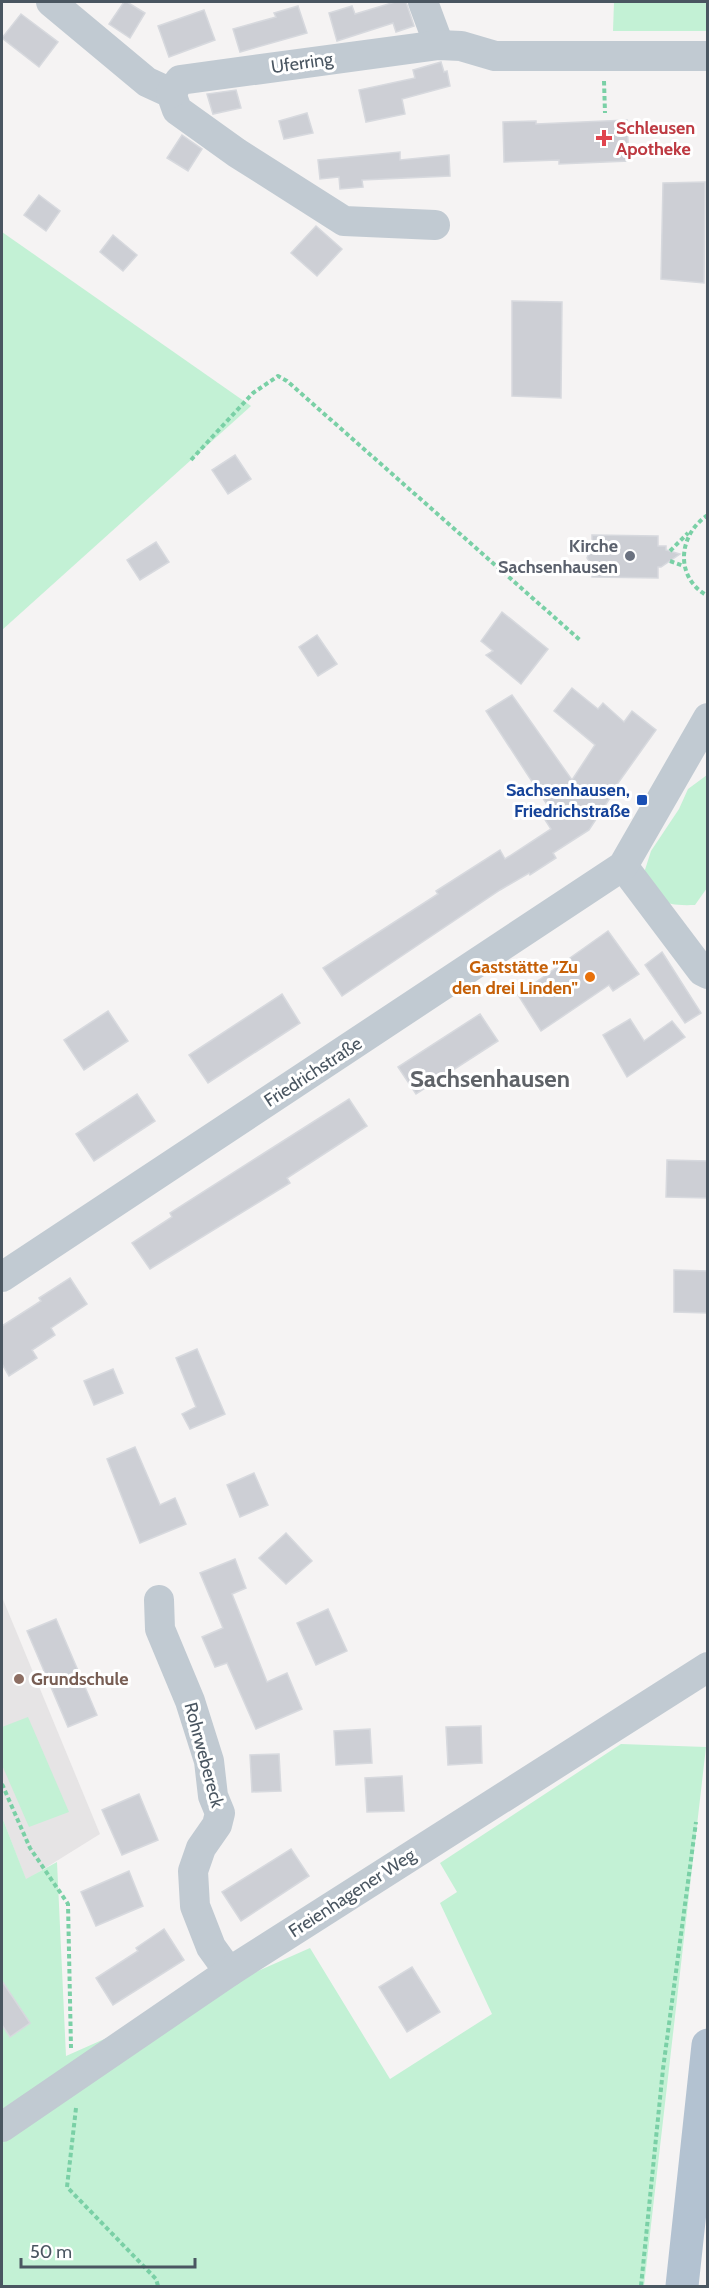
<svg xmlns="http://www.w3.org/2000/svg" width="709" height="2288" viewBox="0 0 709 2288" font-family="Cabin,sans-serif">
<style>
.education{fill:#e6e4e5}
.green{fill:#c3f1d5}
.building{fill:#cdcfd5;stroke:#d7d9de;stroke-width:1.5}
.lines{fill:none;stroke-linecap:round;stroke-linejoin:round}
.path{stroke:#7ad0a6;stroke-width:4;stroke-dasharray:4.5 3;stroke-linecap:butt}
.minor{stroke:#c1cad2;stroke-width:30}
.major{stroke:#b3c2d1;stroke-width:33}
.health-dot{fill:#e0444e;stroke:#fff;stroke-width:2}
.worship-dot{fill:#6b7280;stroke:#fff;stroke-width:2}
.transit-dot{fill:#1a4fb4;stroke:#fff;stroke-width:2}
.food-dot{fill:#e8710a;stroke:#fff;stroke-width:2}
.education-dot{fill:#8d6e63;stroke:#fff;stroke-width:2}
.labels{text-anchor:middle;stroke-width:6;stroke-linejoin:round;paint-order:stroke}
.street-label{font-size:18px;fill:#4a5661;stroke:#fff}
.health-label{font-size:18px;font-weight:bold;fill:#be3a42;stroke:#fff;text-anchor:start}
.worship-label{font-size:18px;font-weight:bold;fill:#5b616d;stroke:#fff;text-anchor:end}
.transit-label{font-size:18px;font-weight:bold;fill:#164399;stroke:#fff;text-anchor:end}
.food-label{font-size:18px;font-weight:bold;fill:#c56008;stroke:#fff;text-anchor:end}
.education-label{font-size:18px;font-weight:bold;fill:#785e54;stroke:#fff;text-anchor:start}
.district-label{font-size:24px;font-weight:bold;fill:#5f6368;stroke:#fff}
</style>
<rect width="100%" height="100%" fill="#f5f3f3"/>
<path class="education" d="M2,1597l98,237 -74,46 -24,-63z"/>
<g class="green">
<path d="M614,2h93v29h-94z"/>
<path d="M2,232l249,174 -249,224z"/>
<path d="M707,775v113l-12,17c-34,1 -32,-3 -52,-29l8,-25 28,-42 9,-20z"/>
<path d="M28,1717l41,95 -40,15 -27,-62v-38z"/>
<path d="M621,1744l85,3 -62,539h-642v-469l24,62 31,-17 9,194 244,-108 80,131 102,-65 -52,-111 17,-11 -17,-29z"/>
</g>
<g class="building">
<path d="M124,2h3l18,11 -15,25 -21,-14z"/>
<path d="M395,2h11l8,24 -18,6 -3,-9 -56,18 -8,-28 23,-7 3,8z"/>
<path d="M298,6l9,27 -67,19 -7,-23 43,-12 -2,-4z"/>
<path d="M204,10l11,30 -46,17 -11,-31z"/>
<path d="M21,14l37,28 -19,25 -37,-29z"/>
<path d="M441,62l3,10 3,-1 3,15 -48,13 3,15 -39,8 -7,-32 56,-12 -2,-8z"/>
<path d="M236,90l5,18 -28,6 -6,-20z"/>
<path d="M307,113l6,20 -29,6 -5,-18z"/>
<path d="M627,120l2,41 -70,3v-4l-55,2 -1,-40 33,-1v3z"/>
<path d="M182,135l20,14 -14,22 -21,-13z"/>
<path d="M400,152v8l49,-5 1,21 -88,4 1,7 -23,2 -1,-12 -19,2 -2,-19z"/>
<path d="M705,182l-1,101 -43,-4 2,-96z"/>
<path d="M39,195l21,16 -14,20 -22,-16z"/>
<path d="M316,226l26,23 -25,27 -26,-23z"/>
<path d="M113,235l24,20 -14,16 -23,-19z"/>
<path d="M512,301l50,1 -1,96 -49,-2z"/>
<path d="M235,455l16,24 -23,15 -16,-24z"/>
<path d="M592,535l66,1v10h8v4l14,4 -19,13h-3v11l-66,-1v-12l-5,-7 5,-12z"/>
<path d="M156,542l13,20 -29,18 -13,-20z"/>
<path d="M502,612l46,37 -27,35 -35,-29 7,-4 -12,-10z"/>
<path d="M317,635l20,29 -19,12 -19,-29z"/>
<path d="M572,688l26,21 5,-6 21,19 8,-11 24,19 -48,67 2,1 -21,32 -36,23 3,5 -26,17 -1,-2 -29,17 -158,106 -19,-28 115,-74 -2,-3 64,-41 5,9 46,-30 -11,-17 8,-6 -62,-95 26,-16 60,85 23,-35 -41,-34z"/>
<path d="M608,931l31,43 -26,17 -4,-6 -68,46 -23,-36z"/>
<path d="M662,952l39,61 -16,10 -40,-58z"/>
<path d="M282,994l18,29 -92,60 -19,-28z"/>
<path d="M108,1011l20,30 -44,29 -20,-30z"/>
<path d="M480,1014l18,27 -82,53 -18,-27z"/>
<path d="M630,1019l14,22 28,-20 13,16 -58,40 -24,-42z"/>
<path d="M137,1094l18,27 -61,40 -18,-27z"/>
<path d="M349,1099l18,27 -80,52 3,5 -140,86 -18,-26 40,-26 -2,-4z"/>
<path d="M667,1160l41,1v37l-42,-1z"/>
<path d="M674,1270l34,1 -1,42 -33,-1z"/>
<path d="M70,1278l17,26 -36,24 4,7 -23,15 5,8 -28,18 -7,-12v-38l39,-25 -2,-3z"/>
<path d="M197,1349l28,65 -35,15 -8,-15 14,-7 -20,-49z"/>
<path d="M113,1369l10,24 -29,12 -10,-24z"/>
<path d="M135,1447l25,58 15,-7 11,26 -46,19 -33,-84z"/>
<path d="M254,1473l14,32 -28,12 -13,-32z"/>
<path d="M286,1533l26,28 -26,23 -27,-26z"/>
<path d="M235,1559l11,29 -14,6 35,88 20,-9 15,36 -46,20 -29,-66 -12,4 -13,-30 21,-9 -23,-55z"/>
<path d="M328,1609l19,42 -31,14 -19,-42z"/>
<path d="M56,1619l41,96 -29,12 -41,-96z"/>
<path d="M481,1726l1,37 -34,2 -2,-38z"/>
<path d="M370,1729l2,34 -36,2 -2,-34z"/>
<path d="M279,1754l2,37 -29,1 -2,-37z"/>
<path d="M402,1776l2,35 -37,1 -2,-34z"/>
<path d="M139,1794l19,46 -36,15 -20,-45z"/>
<path d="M291,1849l18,27 -68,45 -19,-29z"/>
<path d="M129,1871l14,35 -47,20 -15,-34z"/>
<path d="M164,1929l20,31 -71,45 -17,-27 42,-27 -2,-3z"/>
<path d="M412,1967l28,45 -33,20 -28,-45z"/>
<path d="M2,1981l28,42 -20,14 -8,-12z"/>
</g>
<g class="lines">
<g class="path">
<path d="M604,81l1,32"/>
<path d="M191,460l62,-67 25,-17 9,5 293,259"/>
<path d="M708,515c-30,19 -34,63 0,81"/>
<path d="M670,551l18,-18"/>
<path d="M670,561l14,5"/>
<path d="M2,1784l28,64 38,56 3,144"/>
<path d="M76,2108l-9,79 89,92 2,7"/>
<path d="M641,2286l22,-217 33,-247"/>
</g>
<g class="minor">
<path d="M51,2l96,80 24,11 6,17 60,43 107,68 91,4"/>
<path d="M423,2l16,43"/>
<path d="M171,93l9,-13 259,-35 22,1 34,10h213"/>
<path d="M623,866l79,105 6,3"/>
<path d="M2,1277l621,-411 85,-148"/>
<path d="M159,1600l1,29 30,72 19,60 4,35 7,17 -3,12 -16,23 -8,23 2,35 16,41 18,25"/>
<path d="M2,2127l227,-155 479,-305"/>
</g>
<path class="major" d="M682,2286l26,-241"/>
</g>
<path class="health-dot" d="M601 129h6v6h6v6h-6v6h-6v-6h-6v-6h6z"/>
<circle class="worship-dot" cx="630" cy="556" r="6"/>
<rect class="transit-dot" x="636" y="794" width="12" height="12" rx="3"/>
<circle class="food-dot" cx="590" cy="977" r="6"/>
<circle class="education-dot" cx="19" cy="1679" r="6"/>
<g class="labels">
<g class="street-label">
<text transform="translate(302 63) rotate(-8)" y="6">Uferring</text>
<text transform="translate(313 1072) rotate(-33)" y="6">Friedrichstraße</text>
<text transform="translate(204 1755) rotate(75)" y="6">Rohrwebereck</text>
<text transform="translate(352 1893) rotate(-33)" y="6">Freienhagener Weg</text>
</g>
<g class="health-label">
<text x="616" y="134">Schleusen<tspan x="616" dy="21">Apotheke</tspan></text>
</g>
<g class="worship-label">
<text x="618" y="552">Kirche<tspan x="618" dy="21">Sachsenhausen</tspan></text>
</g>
<g class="transit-label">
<text x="630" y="796">Sachsenhausen,<tspan x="630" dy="21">Friedrichstraße</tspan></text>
</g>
<g class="food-label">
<text x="578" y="973">Gaststätte "Zu<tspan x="578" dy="21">den drei Linden"</tspan></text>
</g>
<g class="education-label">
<text x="31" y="1685">Grundschule</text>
</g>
<g class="district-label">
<text x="490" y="1087">Sachsenhausen</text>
</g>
</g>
<rect width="709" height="2288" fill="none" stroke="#4a5661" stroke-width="6"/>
<path d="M21 2258v9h174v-9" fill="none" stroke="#4a5661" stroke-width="3"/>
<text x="30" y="2258" font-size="18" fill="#4a5661" stroke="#ffffff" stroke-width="4.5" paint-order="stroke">50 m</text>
</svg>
